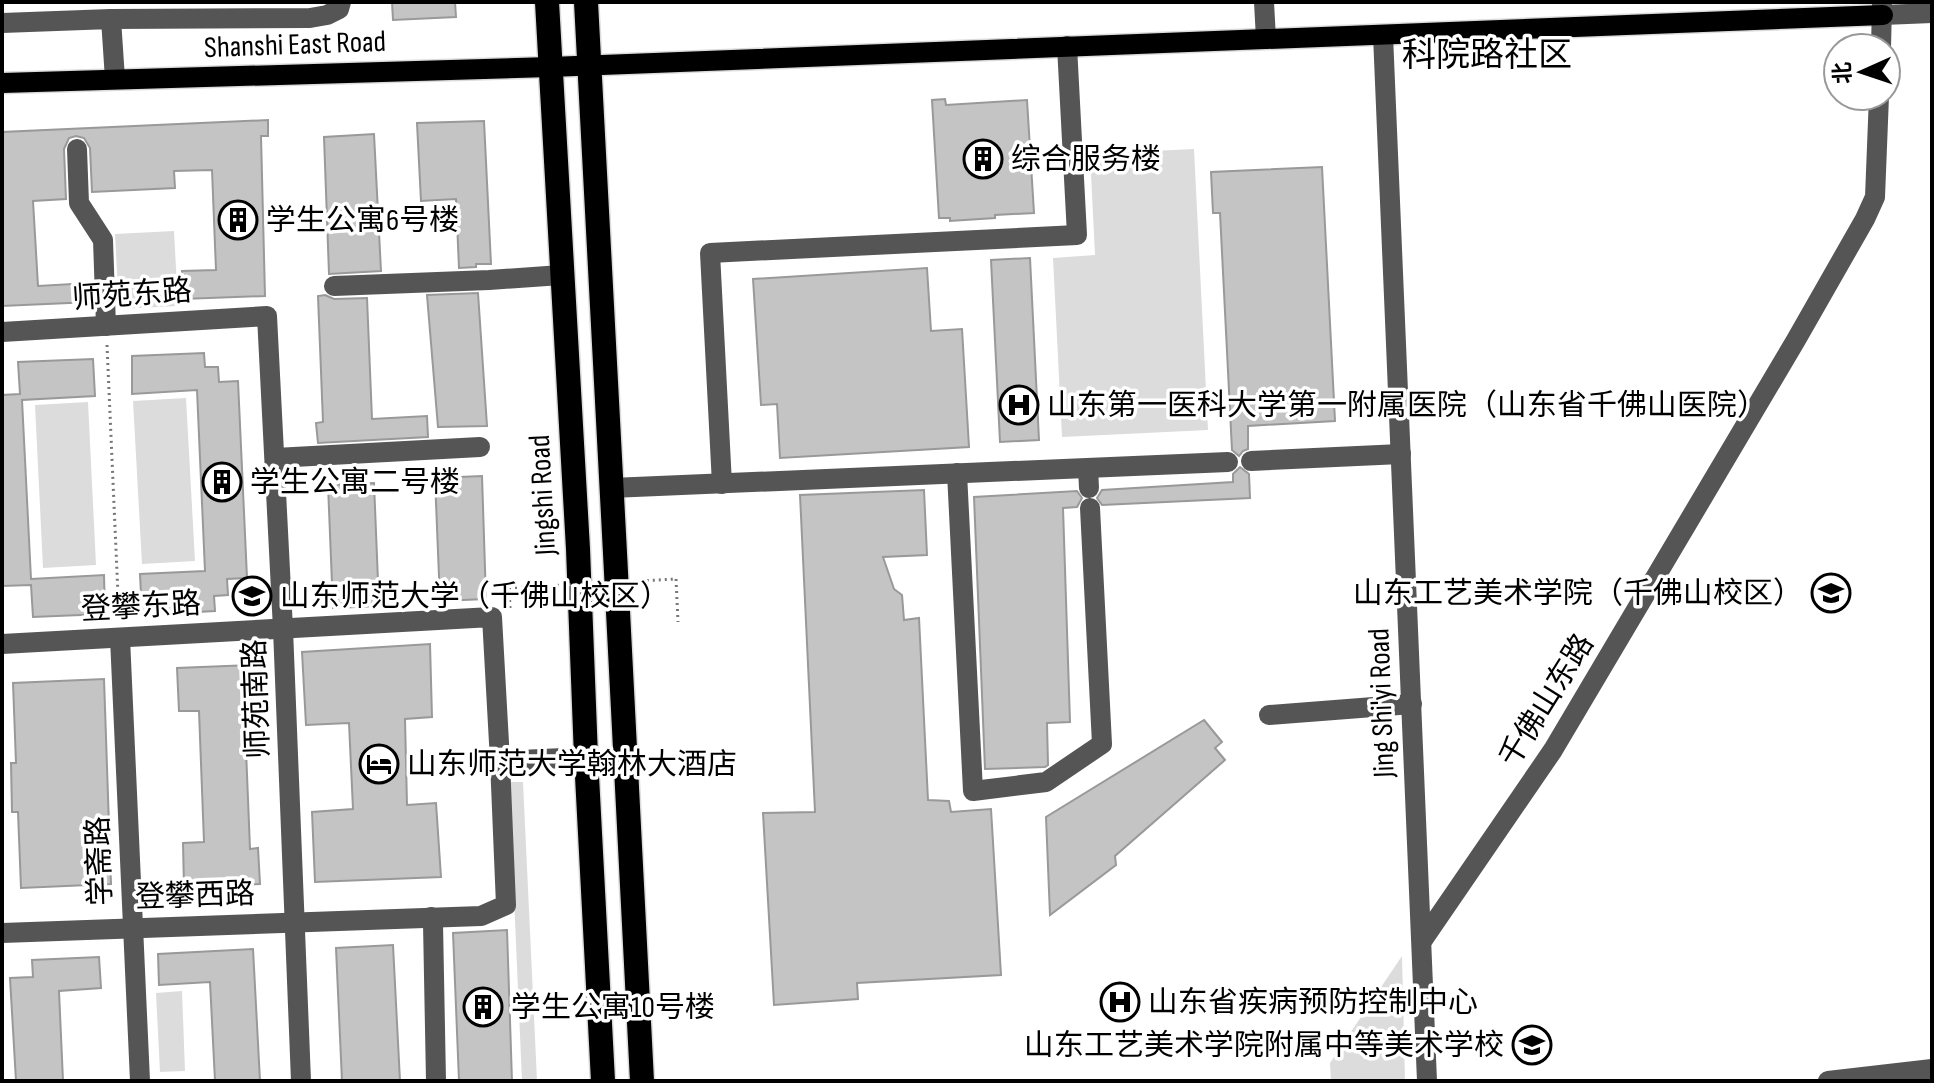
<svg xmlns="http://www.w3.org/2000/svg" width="1934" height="1083" viewBox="0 0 1934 1083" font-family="'Sofia Sans Condensed','Noto Sans SC',sans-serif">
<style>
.green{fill:#dcdcdc}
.building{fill:#c4c4c4;stroke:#999;stroke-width:2}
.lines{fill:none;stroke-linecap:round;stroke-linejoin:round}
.major-casing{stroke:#dbdbdb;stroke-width:23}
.highway-casing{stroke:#dbdbdb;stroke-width:27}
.path{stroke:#777;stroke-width:3;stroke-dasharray:2 4;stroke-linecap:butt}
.minor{stroke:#555;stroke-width:20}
.major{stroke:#000;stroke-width:20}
.highway{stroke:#000;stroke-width:24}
.path-bridge{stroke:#777;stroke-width:3;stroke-dasharray:2 4;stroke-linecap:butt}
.labels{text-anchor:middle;stroke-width:7;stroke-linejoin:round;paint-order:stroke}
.street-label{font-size:30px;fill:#000;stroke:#fff}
.poi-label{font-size:30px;fill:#000;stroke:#fff;text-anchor:start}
.quarter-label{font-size:34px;fill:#000;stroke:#fff}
</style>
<rect width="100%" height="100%" fill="#fff"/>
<g class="green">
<path d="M1194,149l14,281 -146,7 -9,-179 42,-3 -5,-101z"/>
<path d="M174,231l4,75 -59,3 -4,-75z"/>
<path d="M186,398l9,163 -53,3 -9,-163z"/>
<path d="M88,402l8,163 -53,3 -8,-163z"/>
<path d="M509,782h14l14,299h-15z"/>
<path d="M1402,956l3,125h-74l-1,-18z"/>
<path d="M182,991l3,80 -25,1 -4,-79z"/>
</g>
<g class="building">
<path d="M392,2h63l1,15 -63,3z"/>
<path d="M945,99l1,6 81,-5 7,113 -39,2v3l-45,3v-3h-11l-7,-118z"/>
<path d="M268,120v16h-7l4,160 -82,3 -1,-28 34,-1 -4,-100 -38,1 1,17 -83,4 -2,-44 -6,-10 -8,-2 -7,2 -5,11 2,50 -33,2 5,85 52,-3 1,19 -89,4v-174z"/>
<path d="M484,121l7,143h-15v3l-17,1 -3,-69 -35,2 -4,-78z"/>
<path d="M374,134l7,137 -52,3 -5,-137z"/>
<path d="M1322,167l13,254 -87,5v23l-5,2 -4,5 -7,-6 -12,-237h-7l-2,-41z"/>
<path d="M1030,258l9,182 -39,2 -9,-182z"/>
<path d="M927,268l4,63 31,-2 7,118 -189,11 -3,-54 -16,1 -8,-126z"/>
<path d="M478,293l9,133 -49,1 -11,-132z"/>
<path d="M325,295l9,4 33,-1 5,121 55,-3 1,21 -110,6 -2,-20 7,-1 -5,-126z"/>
<path d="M204,353l1,14h13l1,15 19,-1 9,197 -20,1 1,16 -14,1 1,15 -73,4 -2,-41 65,-3 -8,-181 -65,4v-38z"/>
<path d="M93,359l2,37 -73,4 9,179 73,-4 1,39 -72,3 -2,-32 -29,1v-191l18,-1 -2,-32z"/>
<path d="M1240,467l9,7 1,24 -148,7 -5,-7 5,-8 131,-8v-8z"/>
<path d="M482,476l4,123 -46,2 -5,-123z"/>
<path d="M374,483l5,123 -46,2 -5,-123z"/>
<path d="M924,490l3,65 -44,2 11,32 8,6 2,25 15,-2 9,182 21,1 2,11 40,-3 10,166 -144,8 1,16 -84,6 -11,-192 52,-1 -15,-317z"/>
<path d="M1077,491l5,7 -5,9 -14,1 7,214 -23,1 1,42 -3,2 -60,2 -11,-272z"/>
<path d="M430,644l2,73 -27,2 2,86 29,-2 5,74 -126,5 -3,-70 41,-3 -4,-86 -43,2 -4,-73z"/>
<path d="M251,665l2,35h-9l6,149 8,-1 2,36 -76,3 -1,-44 21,-1 -5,-131h-20l-2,-43z"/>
<path d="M104,679l7,205 -90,4 -3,-76h-6l-1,-49h5l-3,-80z"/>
<path d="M1204,720l18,22 -7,6 10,12 -110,96 1,9 -66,50 -4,-98z"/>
<path d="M507,930l5,151h-53l-6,-148z"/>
<path d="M393,945l7,136h-58l-6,-133z"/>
<path d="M253,949l7,132h-45l-5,-99 -51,3 -1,-31z"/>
<path d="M99,957l2,31 -42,3 4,90h-47l-6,-103 23,-1 -1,-17z"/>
</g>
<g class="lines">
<g class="major-casing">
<path id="major" d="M2,83l548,-16 1333,-52"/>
</g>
<g class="highway-casing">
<g id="highway">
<path d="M547,2l31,547 8,208 17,324"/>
<path d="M586,2c18,360 39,719 56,1079"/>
</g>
</g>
<g class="path">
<path d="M107,345l12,273"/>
<path d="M676,579l2,43"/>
<path d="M509,588l1,20"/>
</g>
<g class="minor">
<path d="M1264,2l2,37"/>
<path d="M1883,15l49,-2"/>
<path d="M111,19l199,-1 17,-3 12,-6 2,-7"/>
<path d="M2,23l109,-4 4,60"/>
<path d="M1383,35l44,1046"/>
<path d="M1881,48l1,-44"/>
<path d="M77,149l2,54 24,37 3,86"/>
<path d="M334,286l155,-6 72,-5"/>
<path d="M2,332l265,-16 16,313 18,452"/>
<path d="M275,458l205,-11"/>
<path d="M1251,461l150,-7"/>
<path d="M1088,468l1,20"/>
<path d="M957,473l16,318 73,-9 56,-38 -12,-236"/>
<path d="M722,484l-12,-231 367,-18 -10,-189"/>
<path d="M611,488l617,-26"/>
<path d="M120,638l20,443"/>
<path d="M2,644l490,-27 8,144 86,-4"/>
<path d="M1269,715l143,-11"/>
<path d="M431,917l2,6 3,158"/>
<path d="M2,933l479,-17 25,-11 -6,-144"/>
<path d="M1422,941l131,-191 243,-410 69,-121 10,-22 4,-101"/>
<path d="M1828,1081l104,-12"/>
</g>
<use href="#major" class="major"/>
<use href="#highway" class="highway"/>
<path class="path-bridge" d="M509,588l167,-9"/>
</g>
<defs>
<g id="building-ring" transform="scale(2)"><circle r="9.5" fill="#fff" stroke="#000" stroke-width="1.5"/><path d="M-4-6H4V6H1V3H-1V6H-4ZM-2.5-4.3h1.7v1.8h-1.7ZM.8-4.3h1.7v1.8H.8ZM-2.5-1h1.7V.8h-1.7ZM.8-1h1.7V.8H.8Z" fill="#000"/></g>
<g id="hospital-ring" transform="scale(2)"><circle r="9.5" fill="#fff" stroke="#000" stroke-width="1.5"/><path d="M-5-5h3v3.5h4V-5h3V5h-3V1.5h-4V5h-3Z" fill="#000"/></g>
<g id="university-ring" transform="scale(2)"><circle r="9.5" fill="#fff" stroke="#000" stroke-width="1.5"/><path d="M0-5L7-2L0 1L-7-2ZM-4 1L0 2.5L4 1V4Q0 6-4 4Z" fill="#000"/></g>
<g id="hotel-ring" transform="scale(2)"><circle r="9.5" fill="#fff" stroke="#000" stroke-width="1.5"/><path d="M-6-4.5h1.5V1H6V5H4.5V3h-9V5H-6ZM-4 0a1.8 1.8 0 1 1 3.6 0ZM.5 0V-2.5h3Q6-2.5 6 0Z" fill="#000"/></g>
<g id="school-ring" transform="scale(2)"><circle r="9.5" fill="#fff" stroke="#000" stroke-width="1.5"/><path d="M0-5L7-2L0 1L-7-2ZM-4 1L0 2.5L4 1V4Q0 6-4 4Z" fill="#000"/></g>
</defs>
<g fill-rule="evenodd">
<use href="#building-ring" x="983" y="159"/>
<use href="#building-ring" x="238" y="220"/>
<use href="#hospital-ring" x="1019" y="405"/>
<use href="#building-ring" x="222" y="482"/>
<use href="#university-ring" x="1831" y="593"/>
<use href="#university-ring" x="252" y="596"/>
<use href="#hotel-ring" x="379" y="764"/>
<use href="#hospital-ring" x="1120" y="1002"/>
<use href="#building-ring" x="483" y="1007"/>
<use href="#school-ring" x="1532" y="1045"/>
</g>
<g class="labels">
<g class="street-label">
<text transform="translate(295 44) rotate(-2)" y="10">Shanshi East Road</text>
<text transform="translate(132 294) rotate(-4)" y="10">师苑东路</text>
<text transform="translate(542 495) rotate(-93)" y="10">Jingshi Road</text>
<text transform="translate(141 606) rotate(-3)" y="10">登攀东路</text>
<text transform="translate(256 699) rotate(-92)" y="10">师苑南路</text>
<text transform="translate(1546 700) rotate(-58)" y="10">千佛山东路</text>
<text transform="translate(1381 703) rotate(-92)" y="10">Jing Shi'yi Road</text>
<text transform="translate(99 861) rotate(-92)" y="10">学斋路</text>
<text transform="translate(195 895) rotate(-2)" y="10">登攀西路</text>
</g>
<g class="poi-label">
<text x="1011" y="169">综合服务楼</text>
<text x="266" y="230">学生公寓6号楼</text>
<text x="1047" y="415">山东第一医科大学第一附属医院（山东省千佛山医院）</text>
<text x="250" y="492">学生公寓二号楼</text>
<text x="1803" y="603" text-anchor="end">山东工艺美术学院（千佛山校区）</text>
<text x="280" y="606">山东师范大学（千佛山校区）</text>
<text x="407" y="774">山东师范大学翰林大酒店</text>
<text x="1148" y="1012">山东省疾病预防控制中心</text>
<text x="511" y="1017">学生公寓10号楼</text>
<text x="1504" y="1055" text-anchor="end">山东工艺美术学院附属中等美术学校</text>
</g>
<g class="quarter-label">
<text x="1487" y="66">科院路社区</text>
</g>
</g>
<rect width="1934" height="1083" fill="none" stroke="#000000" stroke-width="8"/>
<g transform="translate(1862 72) rotate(267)"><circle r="38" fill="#ffffff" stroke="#999999" stroke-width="2"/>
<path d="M0-6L14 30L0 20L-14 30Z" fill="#000000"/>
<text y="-12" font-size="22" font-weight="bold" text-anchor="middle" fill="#000000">北</text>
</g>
</svg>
